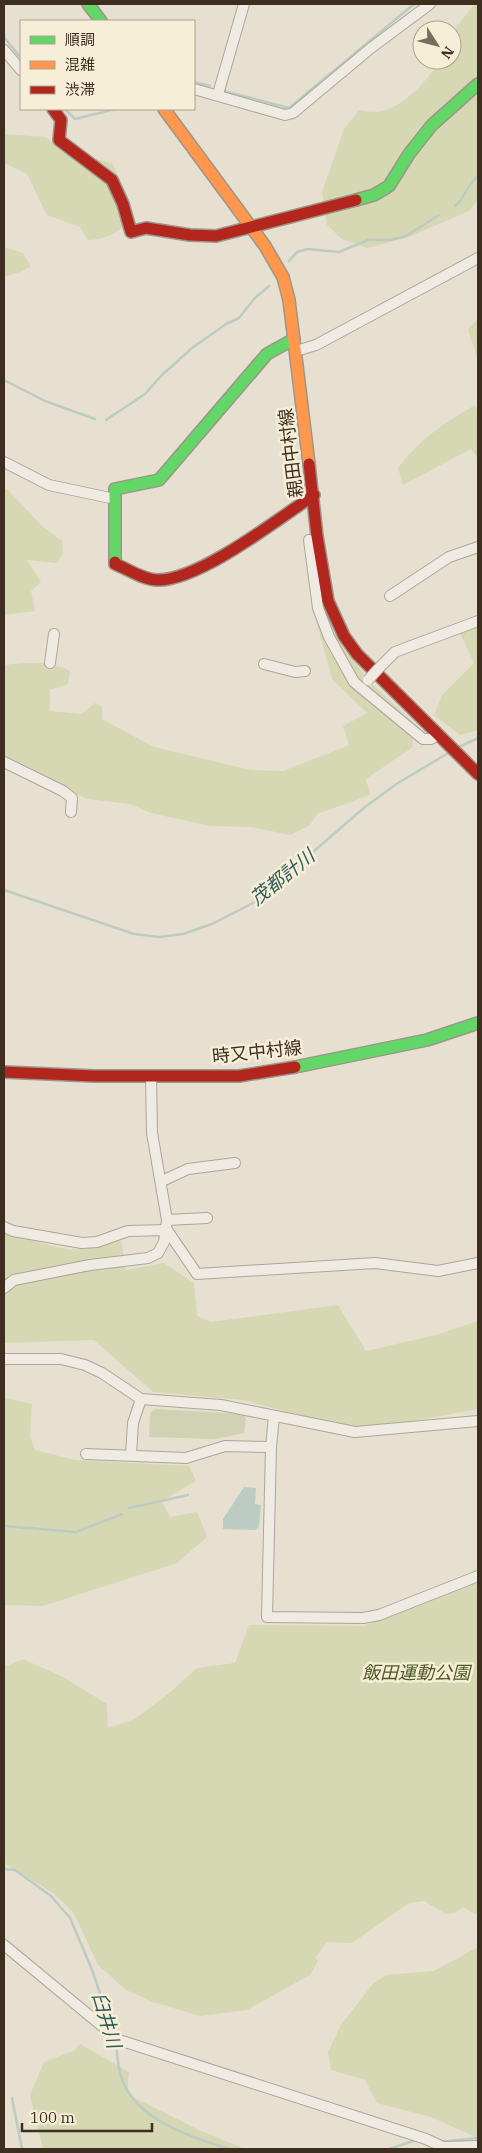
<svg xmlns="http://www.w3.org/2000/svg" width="482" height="2153" viewBox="0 0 482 2153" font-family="'IBM Plex Serif','Noto Sans JP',serif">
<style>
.green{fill:#d6d7b3}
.cemetery{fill:#d1d1b3}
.water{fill:#bcccc2}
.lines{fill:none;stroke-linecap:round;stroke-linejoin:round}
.stream{stroke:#bcccc2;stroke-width:2.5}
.street-casing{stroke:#ada599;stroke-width:12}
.fast-casing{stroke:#9c958a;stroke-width:14}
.slow-casing{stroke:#9c958a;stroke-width:14}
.jam-casing{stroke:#9c958a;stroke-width:14}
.street{stroke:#efebe3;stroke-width:10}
.fast{stroke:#63d668;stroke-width:11}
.slow{stroke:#ff974d;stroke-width:11}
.jam{stroke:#b3261e;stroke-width:11}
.street-bridge-casing{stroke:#ada599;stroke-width:12;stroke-linecap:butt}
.street-bridge{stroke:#efebe3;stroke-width:10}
.labels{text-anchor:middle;stroke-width:5;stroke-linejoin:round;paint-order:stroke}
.street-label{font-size:18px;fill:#3d2e20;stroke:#f7eed8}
.park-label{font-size:18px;font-style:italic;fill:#4d5a26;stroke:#f7eed8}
.water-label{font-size:19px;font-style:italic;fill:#2f5d5a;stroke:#f7eed8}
</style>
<rect width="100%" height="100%" fill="#e7e0d1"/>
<g class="green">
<path d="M478,4v195l-9,12 -60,26 -42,11 -25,-9 -15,-14 -5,-33 22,-63 15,-19c7,1 16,3 23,1 22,-5 47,-31 57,-51h13v-27l20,-26z"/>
<path d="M4,134l42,3 17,15 49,11 15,32 5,23c-14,15 -24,21 -44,22l-8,-13 -33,-12 -20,-41 -23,-11z"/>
<path d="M4,247l19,6 8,13 -8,5 -19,6z"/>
<path d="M478,318v42l-10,-30z"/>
<path d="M475,405l3,8v46l-7,-10 -68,36 -5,-17c23,-30 45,-44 77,-63z"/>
<path d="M4,489h3l35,37 20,15 1,13 -6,9 -30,-3 14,22 -10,9 4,20 -31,4z"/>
<path d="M316,620l14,7 15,23 28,35 39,36 1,26 -47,32 4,16 -53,19 -7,11 -20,10 -39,-8 -41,-1 -59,-13 -21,-9 -43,-5 -83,-40v-94c22,-2 45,-5 66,6l-2,13 -18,6v21l32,3 13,-11 7,4v12l52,28 97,23 32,1 66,-26 -6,-19 24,-13 -35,-34z"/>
<path d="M478,621v109l-18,5 -26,-20 8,-20 32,-32 -16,-34z"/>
<path d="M4,1234l66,16 51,-10 5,30 38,-7 30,20 3,33 14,6 127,-17 28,46 70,-16 42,-14v88l-87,16 -36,2 -50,-10 -62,-17 -90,-8 -59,-52 -90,3z"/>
<path d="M4,1398l28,6 -2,33 5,13 40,10 114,6 7,15 -34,20 8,16 27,-5 10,25 -30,26 -134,43 -39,-1z"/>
<path d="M478,1581v332l-3,1 -12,-7 -8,6 -9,1 -22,-13 -15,2 -57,40 -25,-1 -12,16 3,3 -8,14 -63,35 -47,6 -47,-14 -27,-12 -28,-25 -25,-53 -20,-19 -49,-30v-196l19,-8 40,18 44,27 1,24 27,-9 33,-25 29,-26 38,-5 14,-38 115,1z"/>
<path d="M478,1947v191l-47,-21 -54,-14 -12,-23 -34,-10 -3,-18 13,-27 31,-40 14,-10 48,-4z"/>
<path d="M80,2044l49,28 -2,22 72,36 46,19h-202l-13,-54 14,-33 31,-12z"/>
</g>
<path class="cemetery" d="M155,1409l87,5 4,4 -2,15 -29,6 -66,-2 1,-24z"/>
<path class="water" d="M244,1487l12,1 -1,16 6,1 -2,22 -4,3 -32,-1v-10z"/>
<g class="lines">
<g class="stream">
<path d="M4,37l17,21"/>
<path d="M194,82l16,4"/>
<path d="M224,91l65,17 125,-104"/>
<path d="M65,109l10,10 41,-10"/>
<path d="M455,206c9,-6 12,-22 23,-30"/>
<path d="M289,261l8,-9 10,-3 32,3 29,-12h22l16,-4 33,-21"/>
<path d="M4,380l41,21 50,18"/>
<path d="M106,420l39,-26 16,-18 31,-28 34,-24 13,-6 15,-19 15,-13"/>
<path d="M457,748l21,-10"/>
<path d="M4,890l130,44 26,3 23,-3 29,-10 43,-22 110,-95 33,-24 52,-31"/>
<path d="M129,1508l59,-13"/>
<path d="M4,1526l72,6 46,-18"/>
<path d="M4,1869l11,1 36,26 19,22 23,54 18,56"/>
<path d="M115,2041c3,12 2,26 7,38 14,41 69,58 107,70"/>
<path d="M12,2098l10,51"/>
<path d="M440,2142l38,-4"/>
<path d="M389,2149l27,-9"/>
</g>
<g class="street-casing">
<g id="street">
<path d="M4,50l17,20"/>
<path d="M194,89l91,26 8,-2 78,-65 59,-44"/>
<path d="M218,94l26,-90"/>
<path d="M296,351l20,-6 162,-87"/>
<path d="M4,462l45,23 66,14"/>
<path d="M309,540l9,68 11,29 25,45 69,57h8l7,-4"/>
<path d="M390,596l59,-39 29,-10"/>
<path d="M50,663l4,-29"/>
<path d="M264,664l31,8 10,-1"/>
<path d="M379,668l16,-16 83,-31"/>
<path d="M4,762l59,29 9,7 -1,14"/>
<path d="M162,1181l26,-12 47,-6"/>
<path d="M167,1220l40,-2"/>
<path d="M4,1227l9,4 69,12 15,-1 31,-11 39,-1 30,44 178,-11 63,8 40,-8"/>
<path d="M4,1288l10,-8 76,-15 58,-7 10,-5 6,-11 3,-22 -15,-87 -1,-57"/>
<path d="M4,1359h57l24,6 17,8 39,26 80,6 134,27 123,-11"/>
<path d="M274,1416l-3,31 -4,170 96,1 16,-3 99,-39"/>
<path d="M86,1454l100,4 39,-12 46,1"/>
<path d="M131,1455l2,-32 8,-24"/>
<path d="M4,1945l115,95 307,99 17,8 35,-1"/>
</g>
</g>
<g class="fast-casing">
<g id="fast">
<path d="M88,4l13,17"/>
<path d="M356,200l18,-5 15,-9 20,-32 23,-29 46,-41"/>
<path d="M115,562v-73l44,-9 108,-126 27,-15"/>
<path d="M295,1067l132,-27 51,-17"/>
</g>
</g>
<g class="slow-casing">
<path id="slow" d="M164,109l101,137 18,31 6,23 20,164"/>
</g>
<g class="jam-casing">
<g id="jam">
<path d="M53,109l8,11 -2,20 53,40 11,24 8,28 15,-4 44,7 26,1 140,-36"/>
<path d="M309,464l8,72 11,65 16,35 13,18 121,120"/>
<path d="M115,562v2c13,5 28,16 43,16 42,0 120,-61 156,-85"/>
<path d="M4,1072l90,4h145l56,-9"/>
</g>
</g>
<use href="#street" class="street"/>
<use href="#fast" class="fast"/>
<use href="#slow" class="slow"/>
<use href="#jam" class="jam"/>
<g class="street-bridge-casing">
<path id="street-bridge" d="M368,680l11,-12"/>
</g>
<use href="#street-bridge" class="street-bridge"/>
</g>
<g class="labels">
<g class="street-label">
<text transform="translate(291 453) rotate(-97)" y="6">親田中村線</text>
<text transform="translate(257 1052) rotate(-6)" y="6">時又中村線</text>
</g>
<g class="park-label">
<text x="416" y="1679">飯田運動公園</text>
</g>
<g class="water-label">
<text transform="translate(282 877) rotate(-39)" y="7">茂都計川</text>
<text transform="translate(107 2020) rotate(73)" y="7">臼井川</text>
</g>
</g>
<rect width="482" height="2153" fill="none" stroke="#3d2e20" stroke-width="10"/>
<rect x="20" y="20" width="175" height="90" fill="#f7eed8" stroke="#ada18e"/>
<rect x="30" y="36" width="25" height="8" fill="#63d668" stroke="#ada18e"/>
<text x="65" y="45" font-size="15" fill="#3d2e20">順調</text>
<rect x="30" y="61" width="25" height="8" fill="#ff974d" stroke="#ada18e"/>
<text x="65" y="70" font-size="15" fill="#3d2e20">混雑</text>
<rect x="30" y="86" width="25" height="8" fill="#b3261e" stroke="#ada18e"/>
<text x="65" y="95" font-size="15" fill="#3d2e20">渋滞</text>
<g transform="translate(437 45) rotate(126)"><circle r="24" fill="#f7eed8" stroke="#ada18e"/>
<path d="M0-4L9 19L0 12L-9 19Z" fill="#786c5e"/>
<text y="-8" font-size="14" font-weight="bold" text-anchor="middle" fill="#3d2e20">N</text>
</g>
<path d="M22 2123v8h130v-8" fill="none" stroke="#3d2e20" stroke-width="2.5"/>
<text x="30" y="2123" font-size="15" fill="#3d2e20" stroke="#f7eed8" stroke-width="4" paint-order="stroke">100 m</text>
</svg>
